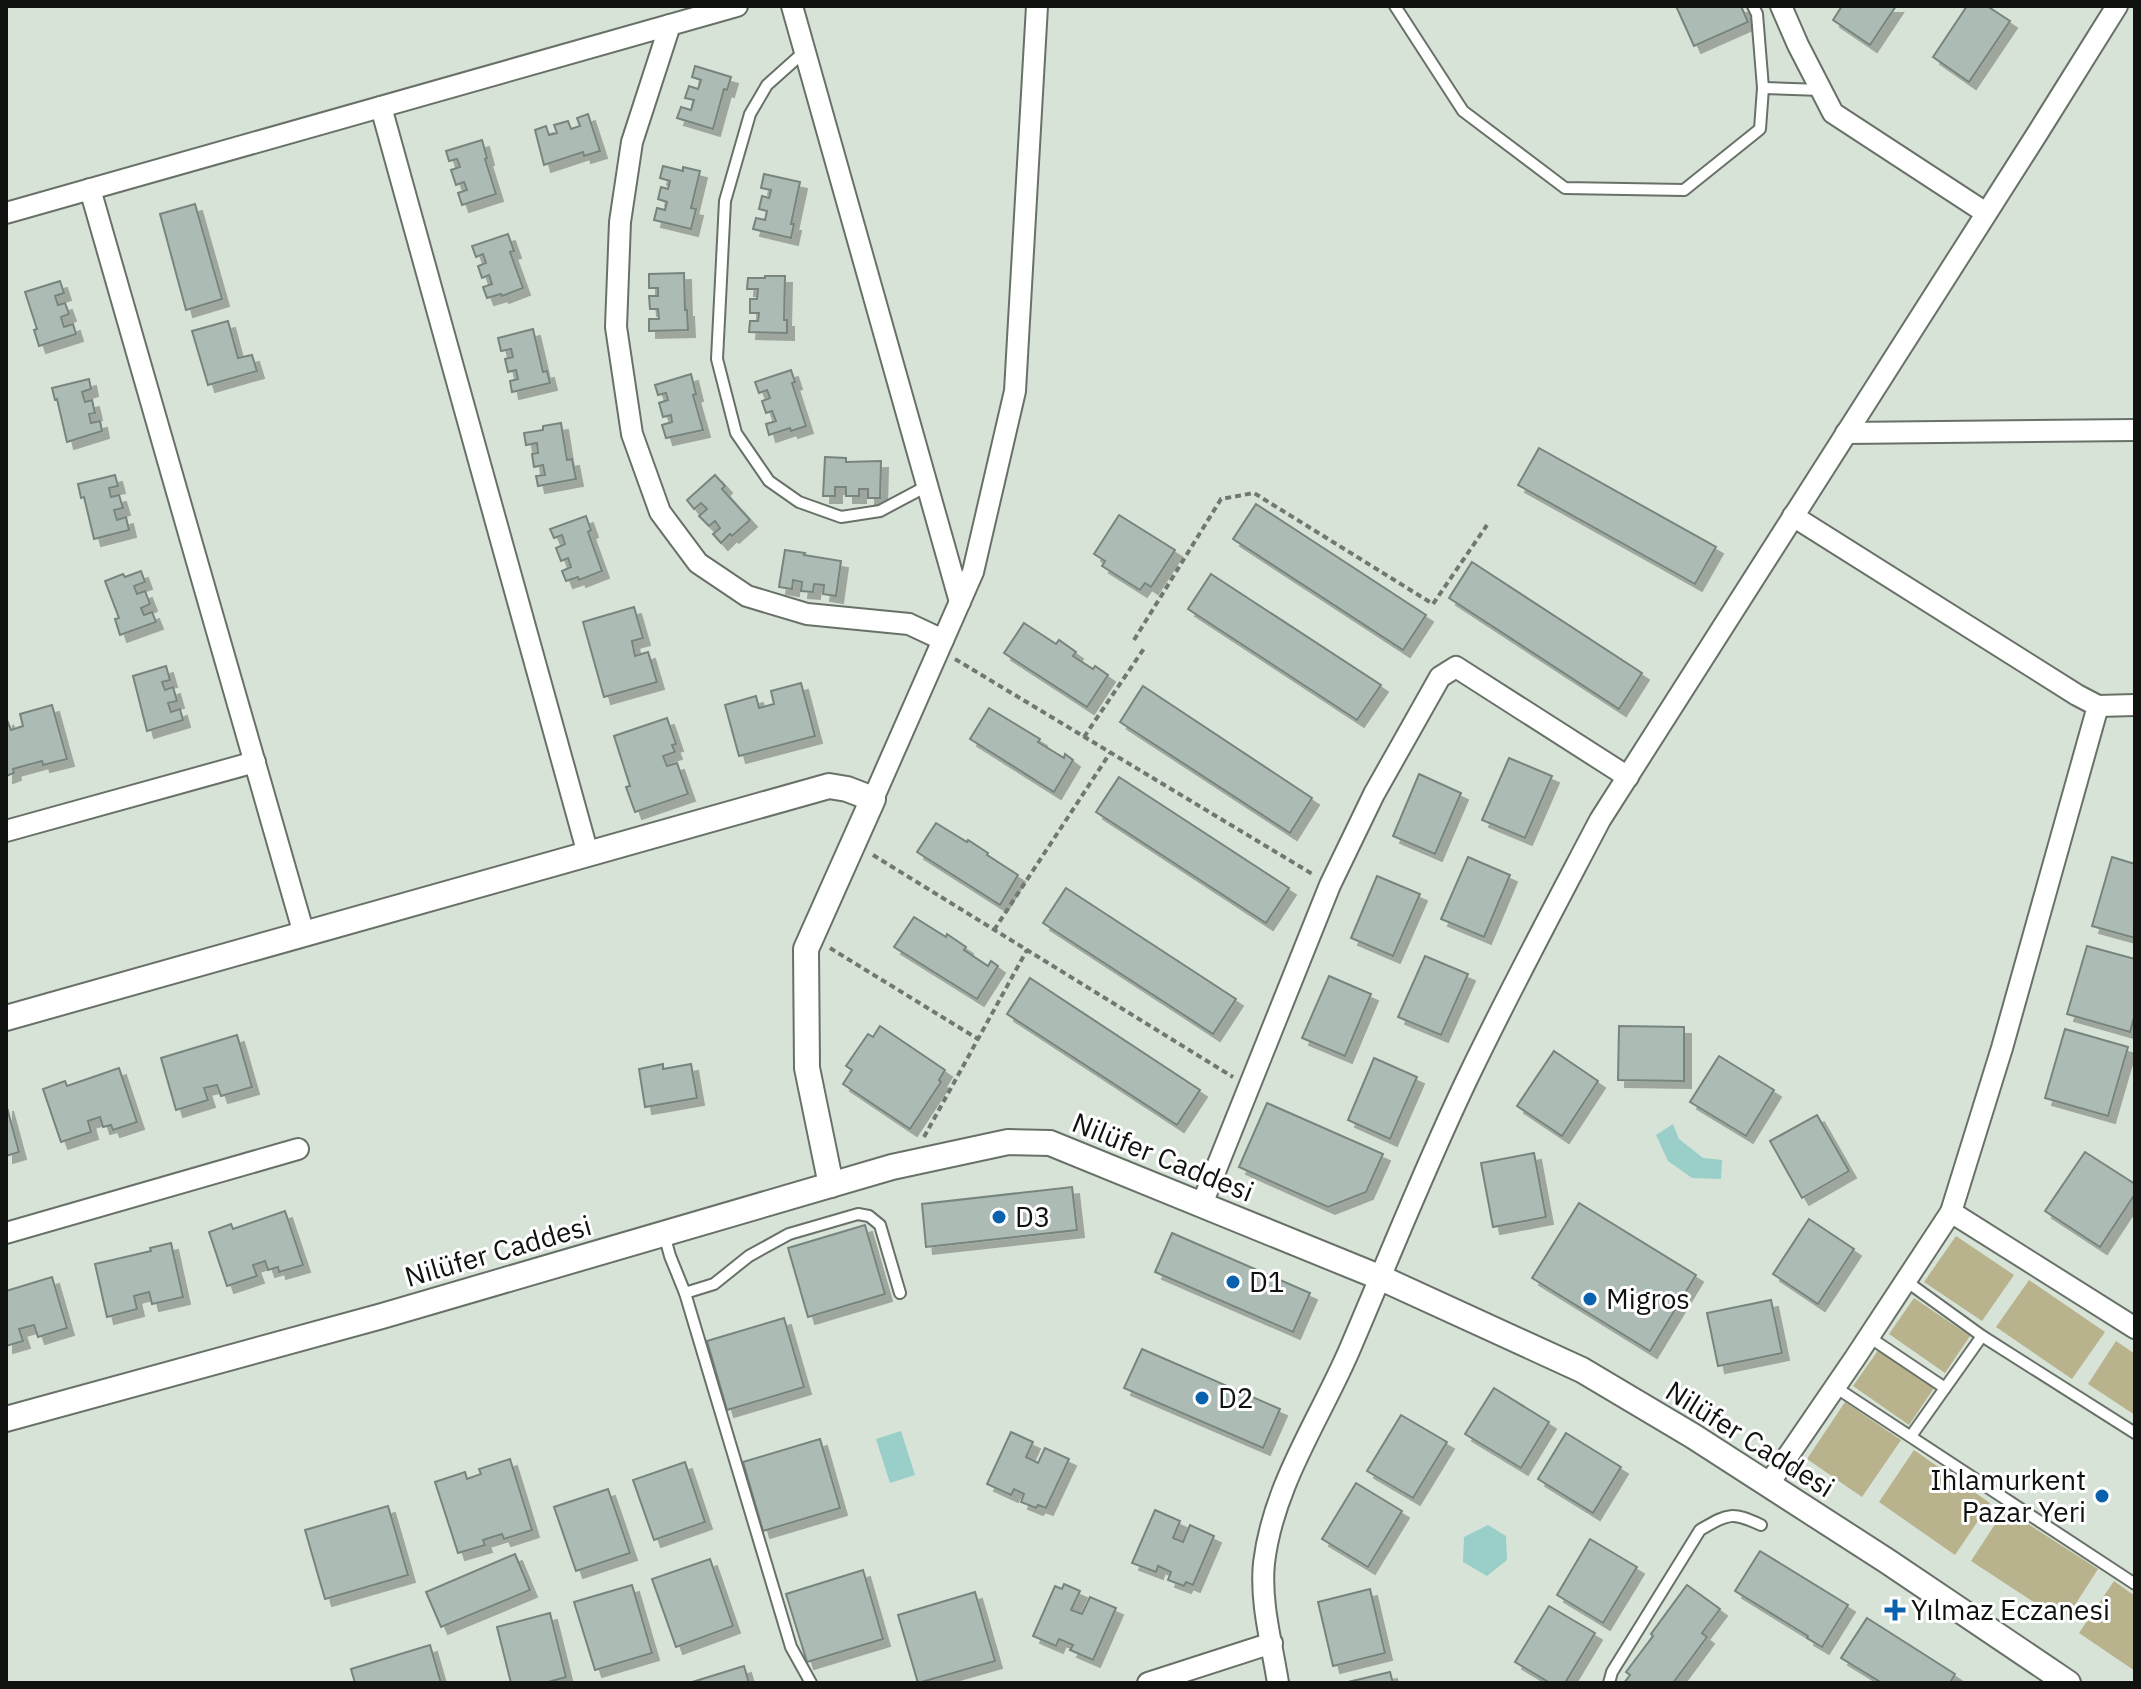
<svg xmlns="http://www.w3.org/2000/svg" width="2141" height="1689" viewBox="0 0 2141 1689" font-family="'IBM Plex Sans',sans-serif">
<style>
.green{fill:#b8b28d}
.water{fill:#99cfc8}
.building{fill:#acbbb4;stroke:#77857e;stroke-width:2;filter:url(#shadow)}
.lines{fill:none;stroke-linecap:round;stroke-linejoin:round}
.service-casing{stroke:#687167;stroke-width:14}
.minor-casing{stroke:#687167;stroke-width:24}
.tertiary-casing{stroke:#687167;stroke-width:28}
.path{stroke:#717871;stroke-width:4;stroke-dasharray:6 4;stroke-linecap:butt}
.service{stroke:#fff;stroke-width:10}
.minor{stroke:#fff;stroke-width:20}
.tertiary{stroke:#fff;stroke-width:24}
.poi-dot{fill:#0a62af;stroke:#fff;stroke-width:3}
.labels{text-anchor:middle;stroke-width:6;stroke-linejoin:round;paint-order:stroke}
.street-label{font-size:28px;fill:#0f120f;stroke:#fff}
.poi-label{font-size:28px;fill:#0f120f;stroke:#fff;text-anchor:start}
</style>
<defs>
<filter id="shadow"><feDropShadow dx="7" dy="7" stdDeviation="0" flood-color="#0004"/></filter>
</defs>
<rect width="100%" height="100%" fill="#d8e3d8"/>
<g class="green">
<path d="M1956,1236l58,39 -32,46 -58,-39z"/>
<path d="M2029,1280l76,52 -33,47 -76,-52z"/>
<path d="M1914,1298l56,38 -25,37 -56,-39z"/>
<path d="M2116,1341l19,13v61l-47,-31z"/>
<path d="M1879,1349l55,39 -25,37 -56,-39z"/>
<path d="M1845,1402l56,38 -39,57 -55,-38z"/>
<path d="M1914,1450l76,53 -35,52 -76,-53z"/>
<path d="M2005,1509l93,60 -34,53 -93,-61z"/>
<path d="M2114,1581l21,15v75l-56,-38z"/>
</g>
<g class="water">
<path d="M1673,1124l6,15 24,19 19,2 -1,19 -29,-1 -24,-17 -12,-26z"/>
<path d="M901,1431l14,44 -25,8 -14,-44z"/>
<path d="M1488,1525l18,11 1,24 -20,16 -24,-14 1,-25z"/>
</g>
<g class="building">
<path d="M1676,6h65l7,16 -54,24z"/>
<path d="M1842,6h54l-26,39 -37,-25z"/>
<path d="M1967,6h20l23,15 -41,61 -36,-25z"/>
<path d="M695,66l36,11 -4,13 -3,-1 -11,40 -36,-11 4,-11 10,3 3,-10 -9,-2 4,-12 9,3 3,-9 -9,-3z"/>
<path d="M588,114l12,37 -16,5 -1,-4 -39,13 -9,-35 11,-4 3,9 8,-2 -3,-8 14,-4 3,8 9,-3 -3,-8z"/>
<path d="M482,140l5,18 -2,1 11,35 -34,11 -4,-12 9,-3 -3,-8 -8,3 -5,-15 9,-3 -3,-8 -8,2 -3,-10z"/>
<path d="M663,166l20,5v-4l17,4 -9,37 5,1 -5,20 -37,-9 3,-12 8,2 2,-8 -9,-3 3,-12 7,2 2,-8 -10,-3z"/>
<path d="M764,174l36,8 -9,42h3l-3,14 -38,-9 3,-11 9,2 2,-9 -8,-2 3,-13 7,2 2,-8 -10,-2z"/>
<path d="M195,204l27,95 -36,11 -26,-96z"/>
<path d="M508,234l6,17 -4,1 13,36 -21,8 -1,-2 -14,4 -4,-11 9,-3 -3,-9 -7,3 -4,-12 8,-3 -3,-9 -7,3 -4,-11z"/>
<path d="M684,273l1,37h2l1,20 -39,1v-12h10l-1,-10h-8l-1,-13h9v-8h-9v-14z"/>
<path d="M765,276h20l-1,44h3v13l-38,-1 1,-11h8l1,-8h-9v-14h7l1,-10h-11l1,-11h17z"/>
<path d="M60,281l4,12 -9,3 3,9 7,-2 4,11 -8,3 3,10 9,-3 3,10 -37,12 -5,-16 3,-1 -12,-37z"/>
<path d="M228,321l10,37 14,-3 5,16 -49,14 -16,-54z"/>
<path d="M533,329l10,43 4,-1 3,12 -38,9 -2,-11 8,-2 -2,-9 -8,2 -3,-13 8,-2 -2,-8 -10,2 -3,-13z"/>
<path d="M791,370l4,12 -3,1 14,43 -15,5 -1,-3 -21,7 -3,-11 10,-3 -4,-10 -6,2 -4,-12 8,-3 -3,-8 -8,3 -4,-11z"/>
<path d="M691,374l5,20 -3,1 10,35 -37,8 -4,-13 10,-3 -1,-7 -8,2 -4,-14 9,-3 -2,-7 -8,2 -3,-10z"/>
<path d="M89,379l2,10 -9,3 3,10 7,-2 3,13 -6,1 2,9 9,-2 2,10 -35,11 -10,-43 -2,1 -3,-12z"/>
<path d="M561,423l6,37 5,-1 4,20 -38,7 -2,-10 9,-1 -2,-10 -9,2 -2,-13 6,-1 -1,-10 -11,2 -2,-12 19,-3v-4z"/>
<path d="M1539,448l177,99 -21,37 -177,-99z"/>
<path d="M825,457l21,1v4l35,-1 -1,37h-12v-9h-9v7h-13v-9h-11v9h-12z"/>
<path d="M115,475l3,11 -9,2 2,9 8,-2 4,13 -9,2 3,10 9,-3 3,13 -35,9 -10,-42 -3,1 -3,-14z"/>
<path d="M715,475l10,11 -3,3 28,31 -18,16 -2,-2 -9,9 -8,-9 7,-6 -5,-7 -6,5 -10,-10 8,-7 -6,-6 -7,6 -7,-9z"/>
<path d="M1256,504l170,111 -23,35 -170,-111z"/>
<path d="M1119,515l56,35 -24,37 -6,-4 -5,7 -38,-24 3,-5 -11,-7z"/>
<path d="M586,516l5,14 -3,2 14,39 -23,9 -1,-3 -12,4 -4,-10 9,-4 -3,-9 -7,3 -5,-13 9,-4 -3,-9 -8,3 -4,-9z"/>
<path d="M785,550l20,3 -1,2 37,6 -5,35 -13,-2 1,-9 -10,-1 -1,8 -12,-1 1,-9 -9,-2 -1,9 -13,-2z"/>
<path d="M1472,562l170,111 -23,36 -170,-111z"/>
<path d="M141,571l4,11 -11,4 3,8 8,-3 5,13 -9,4 3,7 8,-3 4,10 -36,13 -5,-16 4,-1 -14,-37 18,-7 2,3z"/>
<path d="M1211,574l170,111 -24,35 -169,-111z"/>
<path d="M634,607l9,31 -11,3 3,15 13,-4 9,30 -53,15 -21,-75z"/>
<path d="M1024,623l32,21 3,-4 17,12 -3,4 20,13 2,-3 13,9 -21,32 -83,-54z"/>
<path d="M166,666l4,14 -8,2 3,8 8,-3 4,14 -9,2 3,9 9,-3 3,11 -36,11 -14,-55z"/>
<path d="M801,683l14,53 -76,20 -14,-51 31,-9 3,12 15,-4 -3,-13z"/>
<path d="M1143,686l169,112 -22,35 -170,-111z"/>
<path d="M52,705l15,54 -24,6 -1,-4 -29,8 1,4 -8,3v-58l5,12 12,-4 -3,-12z"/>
<path d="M989,708l51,31 -2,3 26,16 1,-4 8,6 -19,32 -84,-53z"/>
<path d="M667,718l9,26 -4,1 3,7 -12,4 4,10 10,-3 11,31 -53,18 -9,-25 4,-1 -16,-50z"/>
<path d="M1509,758l43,18 -27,62 -43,-18z"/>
<path d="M1419,774l42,19 -26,61 -42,-18z"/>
<path d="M1119,777l170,111 -23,35 -170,-111z"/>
<path d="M936,823l31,19 1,-2 20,13 -1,2 31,20 -18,30 -83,-53z"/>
<path d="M1468,857l42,18 -26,62 -43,-18z"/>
<path d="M2112,857l23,7v74l-43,-12z"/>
<path d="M1377,876l43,18 -27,62 -42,-18z"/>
<path d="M1066,888l170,111 -23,35 -170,-111z"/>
<path d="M914,917l32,20 1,-3 19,13 -2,3 24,16 3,-5 7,5 -21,33 -83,-52z"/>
<path d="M2087,946l48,13v55l-5,18 -63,-18z"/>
<path d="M1425,956l43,18 -27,61 -43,-18z"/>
<path d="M1329,976l42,18 -26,62 -43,-18z"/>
<path d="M1030,978l170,112 -23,35 -170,-111z"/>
<path d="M880,1026l65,44 -6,10 2,2 -31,47 -67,-45 9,-14 -6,-4 22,-32 5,3z"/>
<path d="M1619,1026l65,1v54l-66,-1z"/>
<path d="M2065,1029l63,18 -20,69 -63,-18z"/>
<path d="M237,1035l15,52 -31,9 -4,-11 -13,3 4,12 -32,10 -15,-52z"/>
<path d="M1554,1051l44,30 -36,55 -45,-30z"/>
<path d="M1719,1056l55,34 -28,46 -56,-34z"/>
<path d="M1374,1058l43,19 -27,62 -42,-19z"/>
<path d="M663,1064v5l28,-5 6,34 -52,9 -6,-38z"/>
<path d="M119,1068l18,54 -24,8 -2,-5 -8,2 -3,-10 -12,4 3,11 -30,10 -18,-53 22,-8 2,5z"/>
<path d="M1267,1103l116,51 -17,38 -38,15 -89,-40z"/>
<path d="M6,1104l13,48 -13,4z"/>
<path d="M1817,1115l32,56 -47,27 -32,-57z"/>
<path d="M2085,1152l50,32v10l-35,53 -55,-36z"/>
<path d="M1534,1153l12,64 -53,10 -12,-64z"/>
<path d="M1072,1187l5,43 -151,17 -4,-43z"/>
<path d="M1579,1203l117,72 -46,76 -118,-73z"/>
<path d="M285,1211l18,54 -24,7 -1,-5 -10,3 -3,-9 -12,4 4,11 -30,10 -18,-54 22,-8 2,5z"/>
<path d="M1809,1219l45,30 -36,55 -45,-30z"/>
<path d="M865,1225l20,69 -77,23 -20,-69z"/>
<path d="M1172,1233l138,60 -17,39 -138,-60z"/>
<path d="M171,1243l12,54 -31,7 -3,-12 -15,4 3,13 -30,8 -12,-53 56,-13 -1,-3z"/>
<path d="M52,1277l15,51 -29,9 -4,-12 -15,4 4,12 -17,5v-55z"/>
<path d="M1771,1300l11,53 -64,13 -11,-53z"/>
<path d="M784,1318l20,69 -77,23 -20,-69z"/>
<path d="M1142,1349l138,60 -17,39 -139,-60z"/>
<path d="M1494,1388l55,34 -28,46 -56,-34z"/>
<path d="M1401,1415l46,27 -34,56 -46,-27z"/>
<path d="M1011,1432l22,10 -7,15 12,6 7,-15 24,11 -23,49 -8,-3 -2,3 -15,-6 3,-8 -10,-5 -3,6 -24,-11z"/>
<path d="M1566,1433l55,34 -28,46 -55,-34z"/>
<path d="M820,1439l20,69 -77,23 -20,-69z"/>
<path d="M510,1459l22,71 -28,9 -2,-5 -19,6 2,5 -27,8 -23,-71 30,-10 2,7 14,-5 -2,-5z"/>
<path d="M685,1462l20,60 -51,18 -21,-60z"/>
<path d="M1356,1483l46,28 -34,56 -46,-28z"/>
<path d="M608,1489l22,64 -54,18 -22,-64z"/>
<path d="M388,1506l20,69 -83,24 -20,-69z"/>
<path d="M1155,1510l25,11 -7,17 10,4 7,-17 24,11 -21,49 -7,-3 -2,4 -16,-6 3,-8 -13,-6 -2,6 -24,-9z"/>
<path d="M1590,1539l47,28 -34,56 -46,-28z"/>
<path d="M1760,1551l88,54 -26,42 -15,-9 1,-2 -73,-45z"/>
<path d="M515,1554l15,36 -89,37 -15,-35z"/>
<path d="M710,1559l23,67 -57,21 -24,-68z"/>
<path d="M863,1570l20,69 -76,23 -21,-68z"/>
<path d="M1064,1584l16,7 -9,19 11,4 8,-17 26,11 -23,52 -23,-10 3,-5 -14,-6 -3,7 -23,-10 22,-50 7,3z"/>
<path d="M632,1585l20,68 -57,17 -21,-68z"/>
<path d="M1687,1585l33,24 -18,24 5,4 -34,46h-49l6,-8 -4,-3 27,-36 -2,-2z"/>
<path d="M1370,1589l15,64 -52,13 -15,-64z"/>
<path d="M975,1592l20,69 -77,22 -20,-68z"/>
<path d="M1549,1606l46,27 -30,50h-15l-35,-21z"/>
<path d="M550,1613l16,64 -21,6h-34l-14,-56z"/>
<path d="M1867,1618l88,56 -5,9h-68l-41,-25z"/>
<path d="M430,1645l11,38h-86l-4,-14z"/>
<path d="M744,1666l5,17h-60z"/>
<path d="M1390,1672l3,11h-49z"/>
</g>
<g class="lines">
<g class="service-casing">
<g id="service">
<path d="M1395,6l68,105 102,77 119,2 76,-61 3,-41 -6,-74 -4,-8"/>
<path d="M805,51l-38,34 -17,29 -25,87 -8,158 19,74 33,48 30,21 42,15 39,-6 47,-25"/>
<path d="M1763,88l58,2"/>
<path d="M664,1234l6,22 15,37 106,354 20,36"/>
<path d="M1906,1281l76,55 153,97"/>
<path d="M685,1293l29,-9 35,-28 40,-22 69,-20 11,2 11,9 20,68"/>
<path d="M1869,1337l76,51"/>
<path d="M1835,1387l300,197"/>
<path d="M1911,1436l71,-100"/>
<path d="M1609,1683l3,-11 88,-142c28,-16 31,-19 61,-5"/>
</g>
</g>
<g class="minor-casing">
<g id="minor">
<path d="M792,6l168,596"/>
<path d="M1781,6l17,39 35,68 153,100"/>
<path d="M670,25l-38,117 -12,80 -4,105 16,107 28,78 38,51 49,33 60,18 102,10 34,16"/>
<path d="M381,107l207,747"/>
<path d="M90,189l214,745"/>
<path d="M6,213l731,-207"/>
<path d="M1846,433l289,-3"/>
<path d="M1793,516l284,179 21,11 37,-1"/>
<path d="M873,799l100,-227 42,-181 22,-385"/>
<path d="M6,831l249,-69"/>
<path d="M1202,1204l128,-319 44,-91 66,-117 16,-10 172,110"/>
<path d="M1951,1212l184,116"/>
<path d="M6,1233l292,-84"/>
<path d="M1768,1485l87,-127 96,-146 51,-164 96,-342"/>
<path d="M1148,1683l124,-40"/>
<path d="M1278,1683c-6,-39 -18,-80 -14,-120 9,-77 55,-143 85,-212 40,-93 77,-187 121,-278 41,-85 86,-169 130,-253l437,-686 80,-128"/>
</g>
</g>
<g class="tertiary-casing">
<g id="tertiary">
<path d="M6,1018l823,-232 18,3 26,10 -67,150 1,119 24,117"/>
<path d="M6,1419l376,-103 510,-149 116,-25 42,1 329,134 203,93 111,66 194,125 181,122"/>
</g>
</g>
<g class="path">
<path d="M1134,640l87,-141 33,-6 179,111 54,-79"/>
<path d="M955,659l359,216"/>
<path d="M1084,737l61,-90"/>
<path d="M873,855l360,222"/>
<path d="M994,930l116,-177"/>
<path d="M830,948l148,91"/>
<path d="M924,1137l103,-187"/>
</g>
<use href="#service" class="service"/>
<use href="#minor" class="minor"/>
<use href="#tertiary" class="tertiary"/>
</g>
<g class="poi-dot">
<circle cx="999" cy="1217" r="8"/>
<circle cx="1233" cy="1282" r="8"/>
<circle cx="1590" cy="1299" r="8"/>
<circle cx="1202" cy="1398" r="8"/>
<circle cx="2102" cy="1496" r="8"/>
<path d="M1891 1598h8v8h8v8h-8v8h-8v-8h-8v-8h8z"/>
</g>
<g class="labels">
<g class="street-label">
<text transform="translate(1163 1157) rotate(22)" y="10">Nilüfer Caddesi</text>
<text transform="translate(498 1251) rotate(-16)" y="10">Nilüfer Caddesi</text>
<text transform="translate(1750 1439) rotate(32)" y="10">Nilüfer Caddesi</text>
</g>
<g class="poi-label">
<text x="1015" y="1227">D3</text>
<text x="1249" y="1292">D1</text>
<text x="1606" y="1309">Migros</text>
<text x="1218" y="1408">D2</text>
<text x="2086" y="1490" text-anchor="end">Ihlamurkent<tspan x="2086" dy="32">Pazar Yeri</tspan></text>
<text x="1911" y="1620">Yılmaz Eczanesi</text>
</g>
</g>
<rect width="2141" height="1689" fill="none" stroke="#0f120f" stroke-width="16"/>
</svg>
